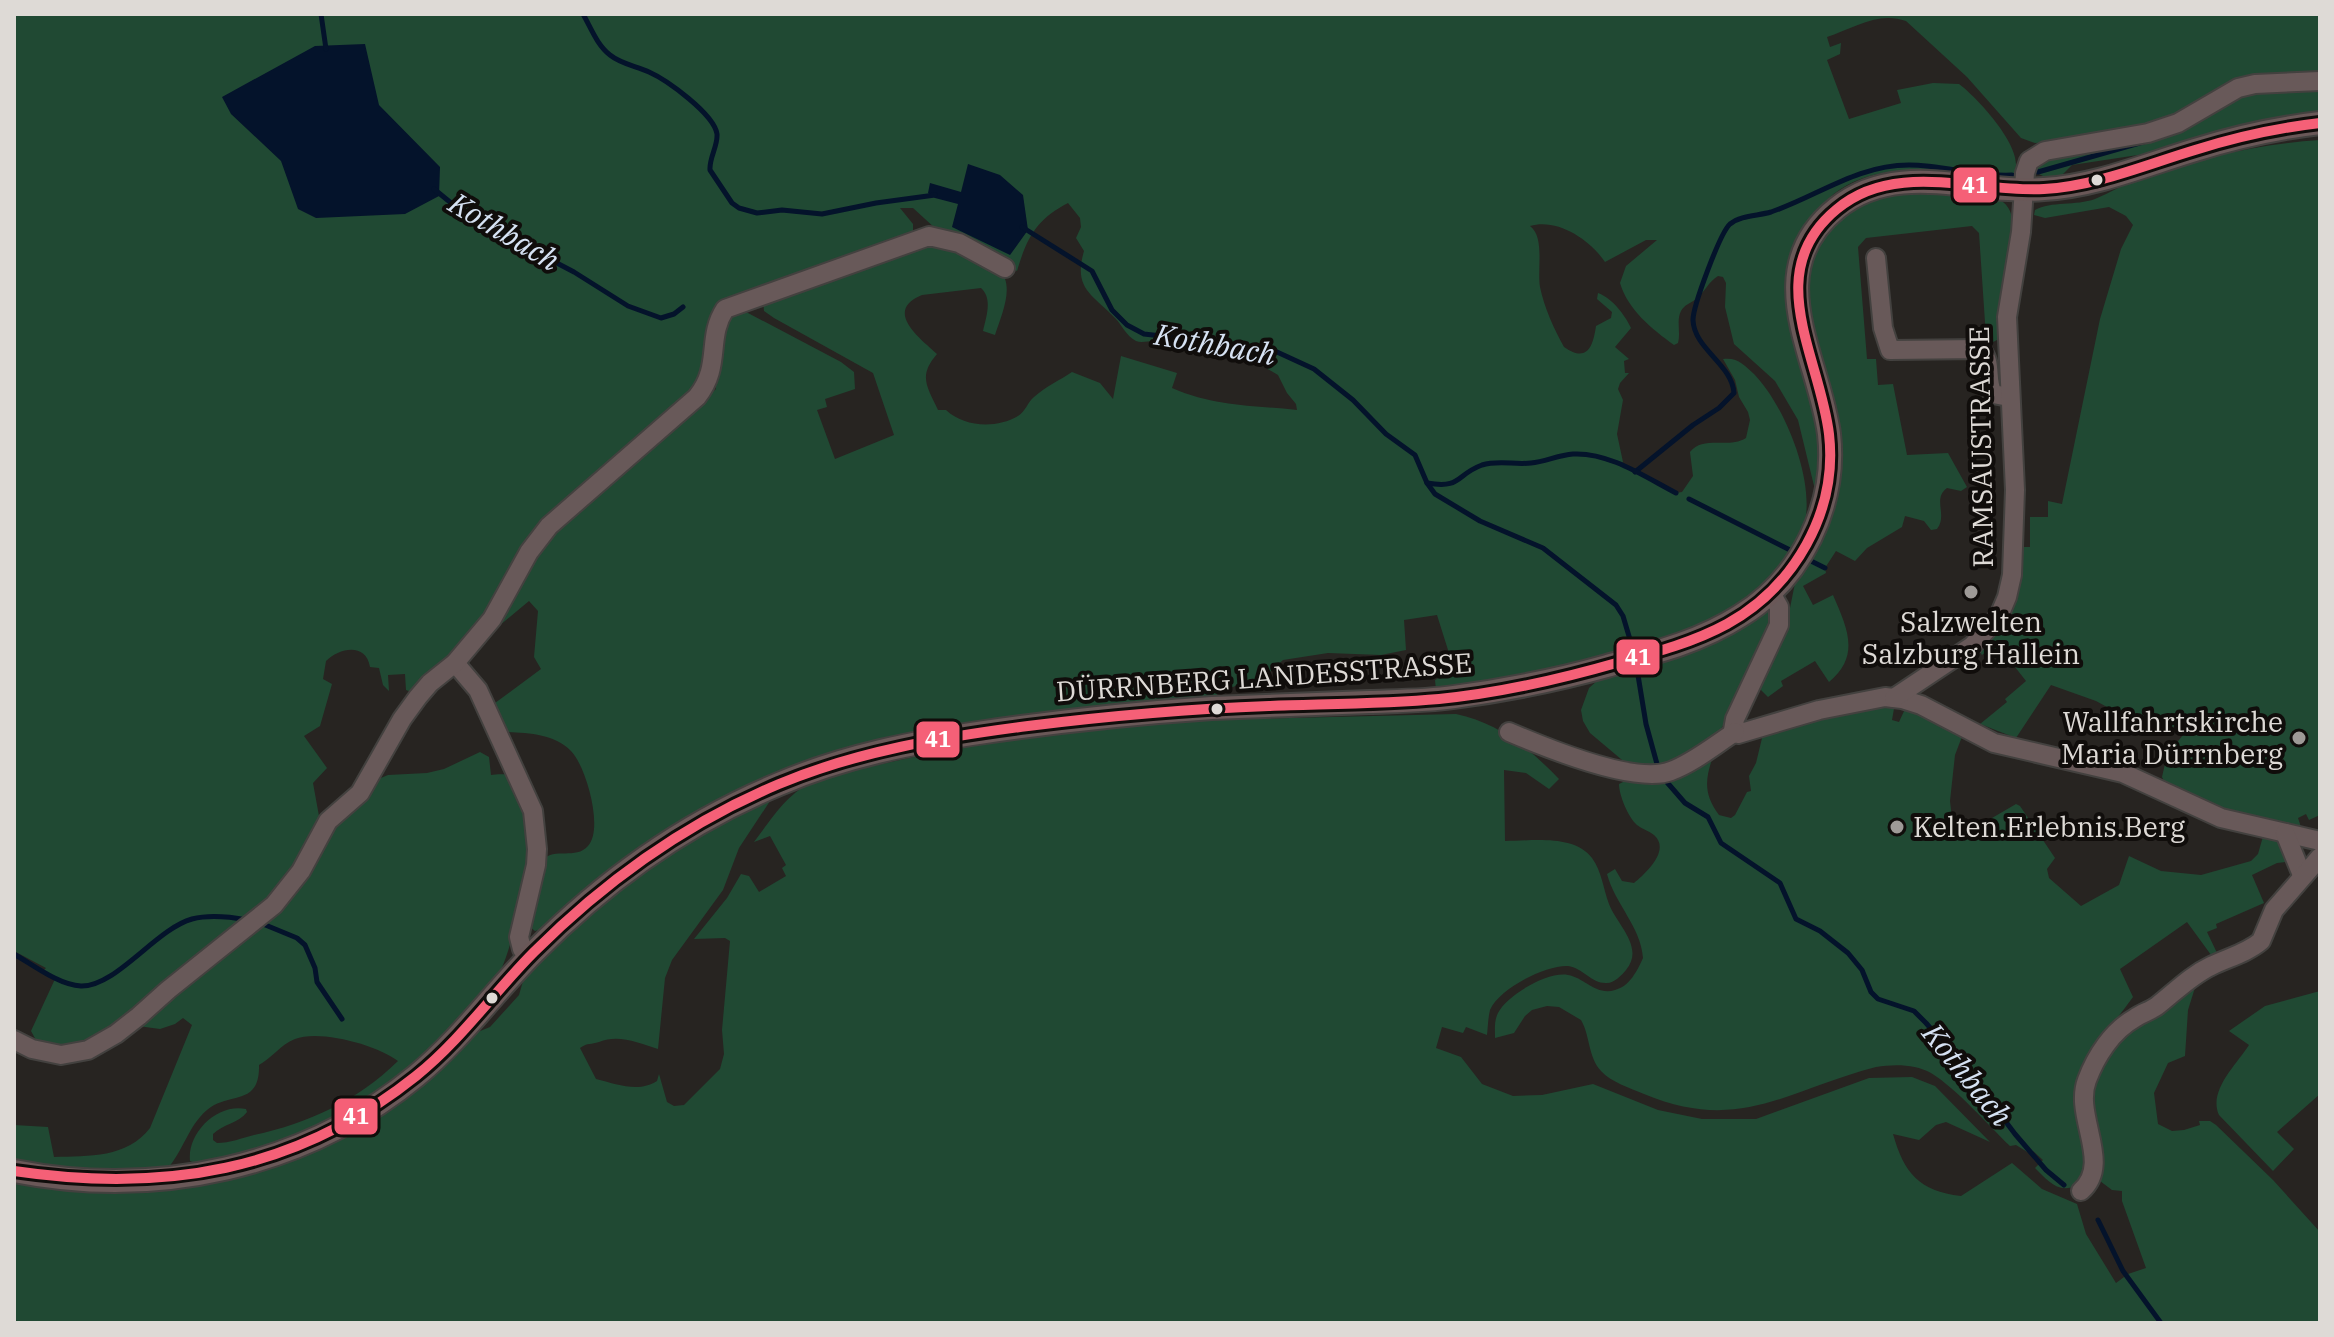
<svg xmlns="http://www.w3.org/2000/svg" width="2334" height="1337" viewBox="0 0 2334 1337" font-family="'IBM Plex Serif',serif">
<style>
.green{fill:#204933;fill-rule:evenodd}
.water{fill:#04132b}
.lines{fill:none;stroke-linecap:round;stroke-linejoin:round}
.stream{stroke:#04132b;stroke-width:5}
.minor-casing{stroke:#43413f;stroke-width:22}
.major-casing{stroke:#43413f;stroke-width:26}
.minor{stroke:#685959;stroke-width:18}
.major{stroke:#6a5858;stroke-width:22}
.bus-1-casing{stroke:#100d0b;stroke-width:16}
.bus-1{stroke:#f56077;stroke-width:10}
.bus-dot{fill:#dedad6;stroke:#100d0b;stroke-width:3}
.poi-dot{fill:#9e9a97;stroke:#100d0b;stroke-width:3}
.labels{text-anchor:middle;stroke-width:8;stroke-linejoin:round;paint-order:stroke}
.street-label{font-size:28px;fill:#dedad6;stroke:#100d0b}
.poi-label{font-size:28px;fill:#dedad6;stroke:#100d0b}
.water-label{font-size:30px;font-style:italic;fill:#d6e2f3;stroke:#100d0b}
.line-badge{stroke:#100d0b;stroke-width:3}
.badge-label{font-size:22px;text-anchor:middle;font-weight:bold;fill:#fff}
</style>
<rect width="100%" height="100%" fill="#272421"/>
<g class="green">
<path d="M14,14h2306v63l-48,1 -38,7 -43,27 -53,19 -74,11 -29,1 -14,-5 -54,-61 -61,-56c-28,-10 -52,7 -79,16l3,10 11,-4 -1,11 -13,6 22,59 52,-16 -4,-13 36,-7 26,1c17,12 84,82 45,97 -73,-9 -153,-31 -198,46 -48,81 17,155 15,238 -1,10 0,20 -5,29l-18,-74 -23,-39 -41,-37 -9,-37 1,-24 -3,-6 -5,-1c-10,6 -13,16 -22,23 -5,4 -12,6 -15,12 -5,10 0,21 -3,32l-4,2c-22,-16 -46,-35 -54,-62l6,-17 31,-26h-11l-41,22c-15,-22 -47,-44 -75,-36 15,11 7,43 10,61 4,20 14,42 24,60 23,16 29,0 32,-21l15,-8 1,-6 -15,-13 1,-6c14,5 27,22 33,35l-16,19 14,12 -5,2 1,12h4l-9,10 -2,6 5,11 -6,34 6,28 -4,2 57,29 6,-1 11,-16 -3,-24c13,-17 39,-3 56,-14l4,-18 -2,-8 -9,-15 -4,-17 -12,-21c15,-2 21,6 31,15 31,32 62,108 50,152 -5,22 -23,45 -39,60 -43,42 -124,58 -180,73 -49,13 -98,26 -149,31l-1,-10 19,-11 -17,-54 -33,5 2,30 -25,5 -53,-2 -45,7 -31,28c-4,-1 -8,-3 -12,-3 -5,-1 -26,12 -33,14 -13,4 -29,4 -42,5 -181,13 -349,32 -506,132 -41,27 -77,59 -113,92l-11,3 -5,-4 -1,-6 14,-61c11,-13 33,0 45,-14 16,-17 -2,-80 -17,-95 -16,-17 -43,-18 -65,-19l-11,-29 46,-34 -7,-12 4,-46 -9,-10 -54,45 24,-29 36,-64 16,-21 165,-143 -3,-12 -7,-8 -6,14 -12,15 -118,103 -34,34 -37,63 -31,45 -54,50 -8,-3 -1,-16 -17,1 1,16 -6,-6 -4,-17 -9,-1c-4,-25 -31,-19 -44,-6l-3,18 9,5 -12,42 -16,10 23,32 -14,15 6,33 13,8 44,-44 12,-5 39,-2 17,-4 36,-17 9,5 2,18c4,0 14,-2 18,1 5,3 15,31 18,38 11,31 1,64 -7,95 -6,20 -11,44 -20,63 -8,18 -26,33 -38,47 -70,78 -157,126 -259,147l-13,-5c-3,-28 27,-58 56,-52l1,3c-8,11 -24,12 -34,22v6l4,3c13,0 25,-5 37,-8 55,-12 103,-34 144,-74 -20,-16 -79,-32 -103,-22 -15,6 -23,19 -36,26 1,42 -30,26 -52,45 -19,16 -24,42 -40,59 -47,14 -107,1 -153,-9v-35l34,2 6,30c35,-1 73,1 96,-29l42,-103 -9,-7 -8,6 -15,5 -37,-5 -50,25 -18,-1 -18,-6 -6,-11 24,-52 -13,-7 4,-4 -32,-17zM1068,203l12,15 1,9 -5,11 8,13c-11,38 8,43 31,67 7,7 11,18 21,23 5,2 12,0 18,0 27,2 61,2 86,15l2,-2 36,21 9,18 9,11 1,6c-45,-5 -81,-3 -125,-22l5,-15 -56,-17 -8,43 -13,-16 -28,-11c-12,8 -27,15 -38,25 -7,6 -8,14 -16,19 -22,13 -54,11 -72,-6h-8c-11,-24 -20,-34 -1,-56 -17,-16 -54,-43 -15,-59l59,-7c12,11 5,29 2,43l12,4c5,-16 16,-40 10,-56 -8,-24 -60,-39 -83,-35l-159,57 1,10 10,7 99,55 21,62 -59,24 -18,-49 10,-3 -2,-8 30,-10 -1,-17 -13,-10 -110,-58 174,-63 8,-7v-10l-13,-16h13l23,21 32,14 49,28c10,-34 20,-52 51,-68z"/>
<path d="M2320,86v28l-169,39 -79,12 -11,11 -16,1 -8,-4v-9l12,-8 104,-19 91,-46z"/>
<path d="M2320,140v675l-11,5 -3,-6 -8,4 4,12 -69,-14 -68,-33 -3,-6 5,-22 20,-25 -69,-17 -22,-12 -45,-16 -35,53 -36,-14 27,-22 -2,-3 21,-18 -22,-28 -6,3 -8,-7 -8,6 -4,-6 41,-102h11v-30h18v-16l14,3 38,-185 21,-70 12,-24 -7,-9 -17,-9 -64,11 -11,-3 1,-5c16,-9 41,-4 60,-11 15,-6 29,-15 44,-21 58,-20 120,-34 181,-38z"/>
<path d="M1918,190c17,2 74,4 85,12 9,7 10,18 10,29l-12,64 -4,45 -4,2 -7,-5 -7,-104 -7,-7 -106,12 -8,9 9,112h9l2,26 15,-1 14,71 41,-2 19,34 -6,4 -14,-3c-15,11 1,27 -10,41l-6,1 -7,-9 -19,-5 -3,11 -35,21 -12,13 -19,-10 -11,17 1,5 -23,13 10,19 20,-10c14,33 28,60 -4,87l-14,-21 -34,20 2,5 -15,11 -10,-10 -31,32 -9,15 -47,33 -43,-2 -38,-32 -7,-12 -2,-11 8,-22 9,-8 107,-32 63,-38 3,3 17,5 7,-35 34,-61 7,-29 -32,-189 7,-44 9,-18 25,-27 32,-19z"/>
<path d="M1895,703l-3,17 7,2 6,-13 4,-1 54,26 -8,21 -5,46 4,35 12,3 14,-14 36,-21 4,2 35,52 -8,11 2,9 32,28 38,-21 10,-29 32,15 40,4 50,-14 7,-7 6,-21 12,5 17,23 -16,2 -25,12 12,28 -48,21 1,4 -10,4 11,23 -4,4 -27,-37 -67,47 13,28c-13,18 -53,68 -55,88 -1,23 24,86 -1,100 -18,10 -30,-5 -42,-17l8,-8 -10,-9 -4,2 -13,-8 -6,1c-22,-21 -53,-57 -79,-73 -16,-9 -37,-9 -55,-6 -89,23 -136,67 -232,27 -14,-6 -33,-12 -43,-23 -13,-14 -11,-36 -20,-51l-22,-13 -12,-1 -15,4 -7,6 -11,17 -19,5c0,-9 -1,-17 3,-25 9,-18 50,-42 70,-38 17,3 28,21 47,15 15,-4 22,-19 28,-32 -2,-31 -28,-54 -36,-84l8,-5 7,12 12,2c12,-10 37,-33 20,-48 -5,-4 -12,-6 -17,-10 -9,-8 -18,-30 -18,-41l14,-7 81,-23c-9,24 -11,40 5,61l12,3 4,-3 12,-23 4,-1 -2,-15 7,-13 7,-29 18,-9z"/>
<path d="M1456,714c43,9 74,35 103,65l-10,10 -23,-16 -22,-3 1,71c26,0 69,-7 87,17 10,14 11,30 17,46 8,21 36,43 17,66 -4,5 -12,13 -19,13 -15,1 -24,-15 -39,-17 -23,-1 -69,23 -78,44 -2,8 -2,17 -3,25l-21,-8 -3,6 -21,-6 -6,21 25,9 21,27 31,12 29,-1 51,-11 65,26 44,9h54l113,-41 43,-1 23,9 55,56 -44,-20 -10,3 -17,15 -26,-6c11,39 26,57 68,62l51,-33 30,26 35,15 9,30 30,49 12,-9 18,-6 -24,-67v-10l-10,-1 -12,-9 -10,-95 34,-55 74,-53 -10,32 -3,46 -17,7 -14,30 4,31 14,7 12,-1 16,-5 -1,-4h11l6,4 57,55 47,52v91h-2306v-144l64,11 63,2 74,-12 63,-15 190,-129 22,-9 29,-32 6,-21 77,-77 86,-61 79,-40 3,5 -31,47 -16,42 -51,70 -7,18 -7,71c-20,-6 -39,-15 -59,-7 -8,3 -11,0 -19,6l16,31c20,5 43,14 61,2l2,-7 8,28 7,4 10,-1 36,-36 4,-15 -2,-24 8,-89 -5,-3 -31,1 33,-41 14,-24 8,2 10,16 27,-16 -4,-8 4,-3 -16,-29 -16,6c22,-29 32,-48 65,-64l153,-34 111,-16 88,-7z"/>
<path d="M2320,991v103l-43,38 17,17 -21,22 -54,-56c-11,-24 17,-50 30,-70l-20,-14 36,-25z"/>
</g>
<g class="water">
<path d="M365,44l14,61 61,62 -1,29 -34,18 -89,4 -18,-9 -17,-48 -50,-47 -9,-17 93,-51z"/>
<path d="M968,164l32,11 23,20 5,35 -18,25 -58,-28 6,-23 -23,-6 -7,-5 2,-10 31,9z"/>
</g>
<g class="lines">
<g class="stream">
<path d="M321,14l5,35"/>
<path d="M583,14c8,14 14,31 27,41 11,9 26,11 39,17 18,8 65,42 68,62 1,12 -8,24 -7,36l22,33 7,5 18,5 25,-3 40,4 54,-11 59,-8"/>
<path d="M2038,172l112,-32"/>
<path d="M434,189l33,27 107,56 54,34 33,12 13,-4 9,-7"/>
<path d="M1022,227l70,44 20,39 15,15 17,9 70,8 63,10 37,17 39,31 33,34 29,21 12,28 8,11 45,27 63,27 73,57 7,11 11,37"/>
<path d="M1635,472l58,-47 26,-17 15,-15c-2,-29 -40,-44 -41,-73 0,-14 27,-87 37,-96 11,-9 28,-8 41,-12 47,-16 86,-47 138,-47 35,0 68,12 103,10"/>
<path d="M1427,483c35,6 28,-8 55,-18 16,-5 33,0 49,-2 14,-1 27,-8 42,-9 36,-2 72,23 103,39"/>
<path d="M1689,499l103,52"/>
<path d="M1809,560l16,8"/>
<path d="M1636,663l10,61 11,40"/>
<path d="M1665,780l20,23 23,14 13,26 59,40 16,36 24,12 28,22 14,17 9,22 7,7 36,12 12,12 40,46 49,65 31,36 18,15"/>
<path d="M263,924l34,14 8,7 10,23 2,14 25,37"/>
<path d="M14,954c19,11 45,31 67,32 35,1 75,-57 111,-67 16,-4 39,-2 55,1"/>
<path d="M2098,1220l25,51 38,52"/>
</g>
<g class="minor-casing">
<g id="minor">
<path d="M1876,258l7,70 7,22 90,-1c13,12 5,31 13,45l16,3"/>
<path d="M1771,593l8,14v18l-44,94 -2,11 5,4 81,-24 66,-13 17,2 19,6 73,38 129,30 98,45 99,23"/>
<path d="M455,663l23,27 55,121 4,38 -1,16 -17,72 3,12 7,8"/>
<path d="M1894,698l78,-52 27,-30 8,-19 5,-22 3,-85 -8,-173 14,-85 4,-59 4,-12 16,-10 103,-18 30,-10 60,-35 17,-4 65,-3"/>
<path d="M1509,732c35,15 126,53 162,39 22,-8 44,-26 64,-39"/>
<path d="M2285,833l17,42"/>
<path d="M14,1040l18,9 29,6 27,-5 28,-16 23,-18 29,-26 106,-85 27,-34 27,-50 32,-28 42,-74 16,-22 12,-14 25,-20 37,-44 37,-67 20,-26 148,-129c25,-31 9,-59 28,-88l204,-73 30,7 46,25"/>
<path d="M2081,1191c32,-28 -8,-75 6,-111 9,-24 25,-49 48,-62 7,-5 15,-7 22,-12 18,-14 33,-30 54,-40 16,-8 36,-13 50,-25l13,-31 46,-53"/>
</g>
</g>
<g class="major-casing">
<path id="major" d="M14,1171c141,28 290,-3 402,-95 44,-36 78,-84 118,-124 71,-72 151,-129 245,-168 65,-28 136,-42 206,-52 76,-11 151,-19 227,-24 52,-2 104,-4 157,-6 28,-1 57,-1 85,-5 52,-7 103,-17 153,-31 47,-13 92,-24 133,-50 61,-37 97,-111 89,-182 -10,-77 -71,-163 8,-226 61,-49 137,-13 207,-19 52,-3 101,-24 151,-39 41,-13 82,-22 125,-27"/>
</g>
<use href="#minor" class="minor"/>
<use href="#major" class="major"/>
<g class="bus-1-casing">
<path id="bus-1" d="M14,1171c149,22 282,1 402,-95 45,-36 78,-84 118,-124 71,-71 152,-129 245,-168 79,-33 164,-47 249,-58 80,-10 160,-17 241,-20 56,-2 114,-2 170,-7 62,-6 122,-20 181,-37 37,-10 74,-20 107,-38 67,-37 111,-112 102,-190 -9,-77 -69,-162 8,-225 58,-49 139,-16 207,-20 52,-3 101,-24 151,-39 41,-13 82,-22 125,-27"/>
</g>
<use href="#bus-1" class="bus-1"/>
</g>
<g class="bus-dot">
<circle cx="2097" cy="180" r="7"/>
<circle cx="1217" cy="709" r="7"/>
<circle cx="492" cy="998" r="7"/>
</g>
<g class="poi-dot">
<circle cx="1971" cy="592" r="8"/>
<circle cx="2299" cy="738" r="8"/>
<circle cx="1897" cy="827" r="8"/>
</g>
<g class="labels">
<g class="street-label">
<text transform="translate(1981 447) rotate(-91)" y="10">RAMSAUSTRASSE</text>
<text transform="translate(1264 677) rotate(-4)" y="10">DÜRRNBERG LANDESSTRASSE</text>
</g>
<g class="poi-label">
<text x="1971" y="632">Salzwelten<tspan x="1971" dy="32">Salzburg Hallein</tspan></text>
<text x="2283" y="732" text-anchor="end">Wallfahrtskirche<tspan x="2283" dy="32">Maria Dürrnberg</tspan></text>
<text x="1913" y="837" text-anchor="start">Kelten.Erlebnis.Berg</text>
</g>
<g class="water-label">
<text transform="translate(504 232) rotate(31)" y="10">Kothbach</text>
<text transform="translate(1215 345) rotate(10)" y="10">Kothbach</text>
<text transform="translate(1967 1075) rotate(51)" y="10">Kothbach</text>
</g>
</g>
<g class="line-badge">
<rect x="1952" y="166" width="46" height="38" rx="8" fill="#f56077"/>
<rect x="1615" y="638" width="46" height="38" rx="8" fill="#f56077"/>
<rect x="915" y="720" width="46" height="39" rx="8" fill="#f56077"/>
<rect x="333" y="1097" width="46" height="39" rx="8" fill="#f56077"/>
</g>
<g class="badge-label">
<text x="1975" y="193">41</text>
<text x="1638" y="665">41</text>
<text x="938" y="747">41</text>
<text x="356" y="1124">41</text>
</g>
<rect width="2334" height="1337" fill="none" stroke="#dedad6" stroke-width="32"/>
</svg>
